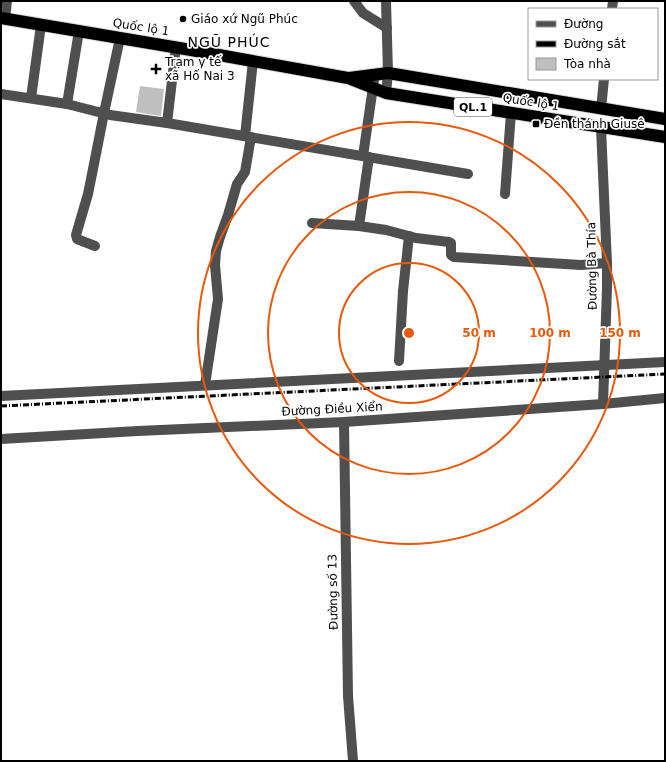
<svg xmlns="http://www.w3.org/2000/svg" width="666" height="762" viewBox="0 0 666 762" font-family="'DejaVu Sans',sans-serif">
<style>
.building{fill:#bfbfbf}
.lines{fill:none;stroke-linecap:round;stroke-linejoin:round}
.highway-casing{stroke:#dbdbdb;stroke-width:14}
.minor{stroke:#4f4f4f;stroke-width:10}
.highway{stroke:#000;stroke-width:12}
.rail{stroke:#000;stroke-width:3;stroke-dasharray:6 2 1 2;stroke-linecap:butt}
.ring{fill:none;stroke:#e8590c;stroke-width:2}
.poi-dot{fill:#000;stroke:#fff;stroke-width:1.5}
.labels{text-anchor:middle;stroke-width:3.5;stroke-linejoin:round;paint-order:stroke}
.shield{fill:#fff;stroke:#4c4c4c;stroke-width:1}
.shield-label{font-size:11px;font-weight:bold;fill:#000}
.poi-label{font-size:12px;fill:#000;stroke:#fff;text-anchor:start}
.street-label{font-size:12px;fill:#000;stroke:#fff}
.quarter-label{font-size:14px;letter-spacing:1px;fill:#000;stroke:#fff}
.centre{fill:#e8590c;stroke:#fff;stroke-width:2}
.ring-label{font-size:12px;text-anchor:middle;font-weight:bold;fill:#e8590c;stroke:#fff;stroke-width:3.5;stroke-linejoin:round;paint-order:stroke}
</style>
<rect width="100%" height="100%" fill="#fff"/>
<path class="building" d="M140,86l24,3 -3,27 -25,-4z"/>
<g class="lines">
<g class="highway-casing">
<g id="highway">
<path d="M1,18l190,32 157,28 38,15 279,44"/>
<path d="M349,78l39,-5 277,46"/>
</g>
</g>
<g class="minor">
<path d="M354,1l9,12 24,15"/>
<path d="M612,9l1,-8"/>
<path d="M5,19l2,-18"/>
<path d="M386,93l2,-20 -2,-72"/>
<path d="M1,94l66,10 43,11 57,8 301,51"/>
<path d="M31,98l10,-73"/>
<path d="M67,104l12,-73"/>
<path d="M601,109l3,-30"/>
<path d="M167,123l9,-76"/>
<path d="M601,128l6,135v25l-4,116"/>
<path d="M245,136l8,-75"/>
<path d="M363,156l11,-76"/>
<path d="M505,194l6,-81"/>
<path d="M312,223l47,3 27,4 30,8 33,4 2,1v12l3,2 127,8 26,-2"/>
<path d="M359,226l10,-69"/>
<path d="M95,246l-18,-7 -1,-4 12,-41 7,-35 9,-46 16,-75"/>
<path d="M399,361l4,-70 6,-55"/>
<path d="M205,385l13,-86 -3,-34 1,-14 4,-14 8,-22 9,-31 8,-12 6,-35"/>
<path d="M1,396l664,-34"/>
<path d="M344,422l4,274 5,65"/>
<path d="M1,439l137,-8 206,-9 259,-18 62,-6"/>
</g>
<use href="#highway" class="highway"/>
<path class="rail" d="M1,406l664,-32"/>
</g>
<g class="ring">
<circle cx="409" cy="333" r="70"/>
<circle cx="409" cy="333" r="141"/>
<circle cx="409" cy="333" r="211"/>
</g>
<g class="poi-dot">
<circle cx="183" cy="19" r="4"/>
<path d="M154 63h4v4h4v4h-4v4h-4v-4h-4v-4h4z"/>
<rect x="532" y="120" width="8" height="8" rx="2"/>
</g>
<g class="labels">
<rect class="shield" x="454" y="98" width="38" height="18" rx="3"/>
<g class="shield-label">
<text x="473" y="111">QL.1</text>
</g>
<g class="poi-label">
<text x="191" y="23">Giáo xứ Ngũ Phúc</text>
<text x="165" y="66">Trạm y tế<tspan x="165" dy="14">xã Hố Nai 3</tspan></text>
<text x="544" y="128">Đền thánh Giusê</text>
</g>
<g class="street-label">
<text transform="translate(141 27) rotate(9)" y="4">Quốc lộ 1</text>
<text transform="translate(531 102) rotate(9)" y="4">Quốc lộ 1</text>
<text transform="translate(592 266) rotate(-91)" y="4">Đường Bà Thía</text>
<text transform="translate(332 409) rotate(-3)" y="4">Đường Điều Xiển</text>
<text transform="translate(333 592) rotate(-91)" y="4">Đường số 13</text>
</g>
<g class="quarter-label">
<text x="229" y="47">NGŨ PHÚC</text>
</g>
</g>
<circle cx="409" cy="333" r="6" class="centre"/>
<g class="ring-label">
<text x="479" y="337">50 m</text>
<text x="550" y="337">100 m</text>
<text x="620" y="337">150 m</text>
</g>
<rect width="666" height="762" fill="none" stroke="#000000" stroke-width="4"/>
<rect x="528" y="8" width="130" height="72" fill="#ffffff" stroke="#999999"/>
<rect x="536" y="21" width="20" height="6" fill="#4f4f4f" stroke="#999999"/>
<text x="564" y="28" font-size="12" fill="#000000">Đường</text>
<rect x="536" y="41" width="20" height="6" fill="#000000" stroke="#999999"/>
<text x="564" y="48" font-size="12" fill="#000000">Đường sắt</text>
<rect x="536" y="58" width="20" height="12" fill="#bfbfbf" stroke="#999999"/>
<text x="564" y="68" font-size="12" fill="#000000">Tòa nhà</text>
</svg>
